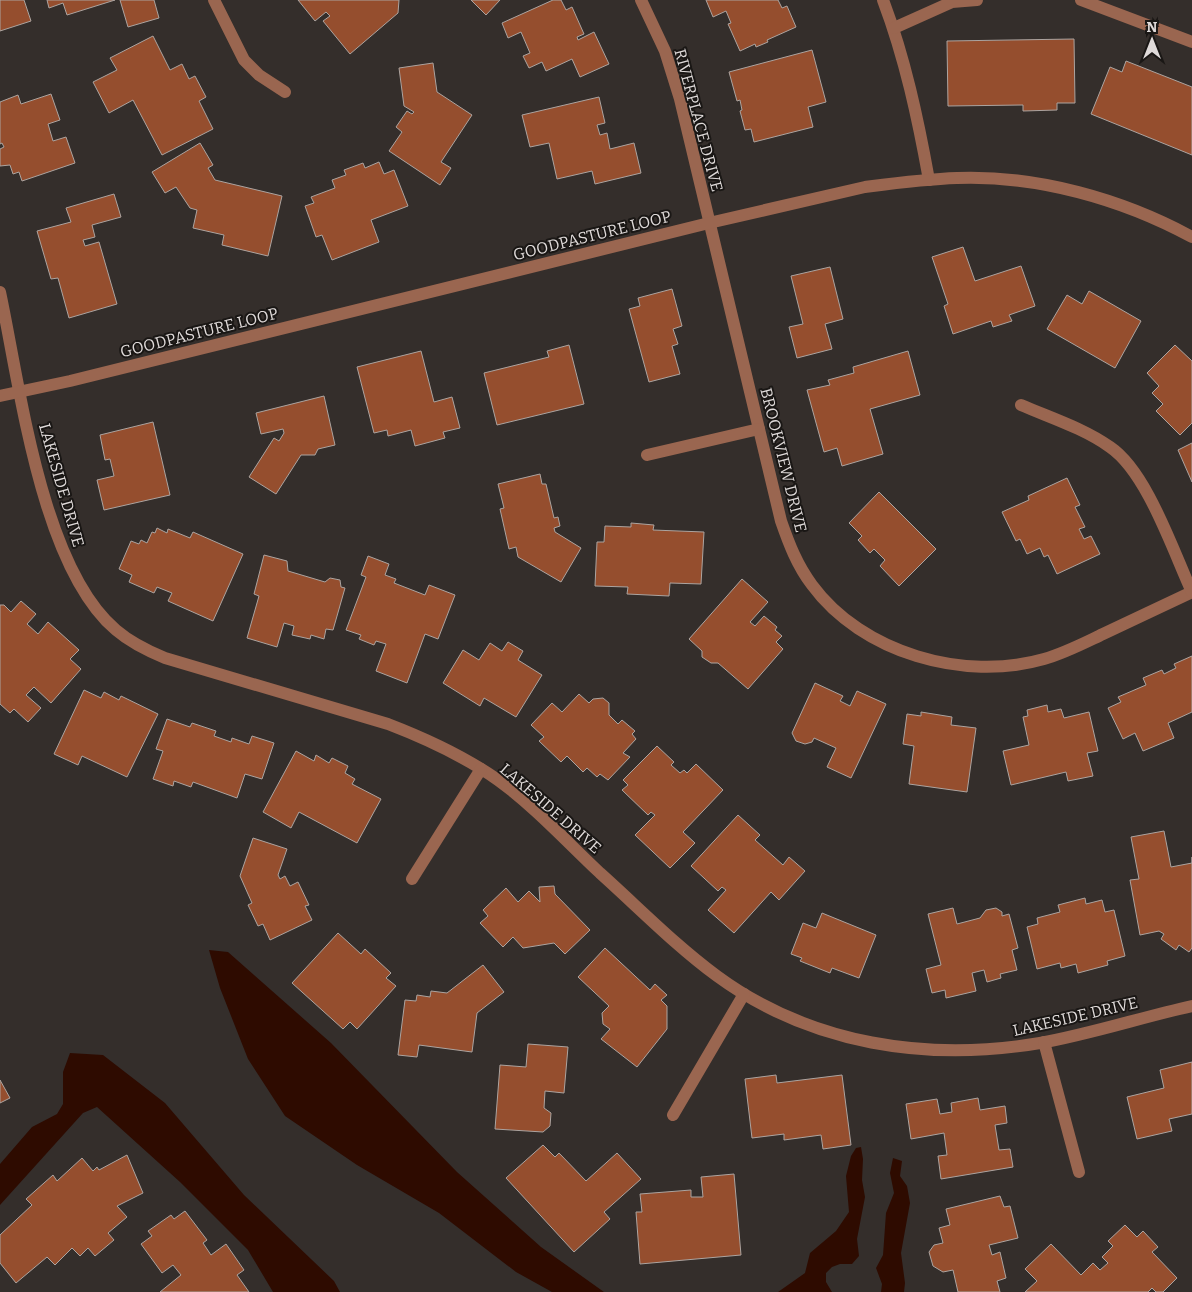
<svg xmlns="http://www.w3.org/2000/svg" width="1192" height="1292" viewBox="0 0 1192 1292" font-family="Bitter,serif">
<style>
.water{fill:#2e0b00}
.building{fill:#954e2e;stroke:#aca4a0}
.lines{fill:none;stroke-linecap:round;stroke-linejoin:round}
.minor{stroke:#9a6650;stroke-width:12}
.labels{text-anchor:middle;stroke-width:4;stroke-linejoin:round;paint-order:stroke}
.street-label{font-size:16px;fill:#dfdad9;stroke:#1a1715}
</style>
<rect width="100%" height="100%" fill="#342e2b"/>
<g class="water">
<path d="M209,950l19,2 103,91 126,129 84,75 63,45h-52l-36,-20 -77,-59 -82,-48 -72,-49 -37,-57 -28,-71z"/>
<path d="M70,1053l33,2 62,48 79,92 90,86 6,11h-67l-25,-42 -68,-68 -83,-75 -14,6 -83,92v-41l32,-37 25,-13 6,-10v-32z"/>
<path d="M861,1147l2,12 -1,21 3,17 -8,42 2,17 -7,8h-12l-8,3 -6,6v9l6,10h-54l27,-19 5,-20 26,-22 13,-19 -3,-36 5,-20 5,-8z"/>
<path d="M893,1158l9,3 -2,15 7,10 3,17 -9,50 4,30 -1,9h-23l1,-8 -6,-16 7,-13 3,-42 8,-20 -4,-20z"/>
</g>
<g class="building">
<path d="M0,0h24l7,21 -31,10z"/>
<path d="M47,0h68l-48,15 -4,-12 -14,5z"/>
<path d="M120,0h34l5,18 -31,9z"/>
<path d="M298,0h101l-1,13 -48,41 -27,-33 7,-5 -4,-4 -11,9z"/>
<path d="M471,0h29l-14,15z"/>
<path d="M553,0h8l5,10 6,-3 12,27 -7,3 1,3 16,-8 15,32 -29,13 -8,-18 -26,12 -4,-9 -13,6 -6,-12 7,-3 -9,-21 -13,6 -6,-15z"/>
<path d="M706,0h72l4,8 5,-2 9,21 -29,13 1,2 -12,5 -1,-3 -15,7 -12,-27 3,-1 -5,-12 -13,6z"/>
<path d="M153,36l17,34 12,-6 7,15 6,-3 11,21 -7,4 14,28 -51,26 -29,-55 -24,13 -16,-31 24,-12 -7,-12z"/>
<path d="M1074,39l1,64h-18v7l-34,1v-6l-75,1 -1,-65z"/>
<path d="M812,50l14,52 -18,5 5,20 -59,15 -3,-13 -6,1 -5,-19 2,-1 -2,-10 -3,1 -8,-29z"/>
<path d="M1126,61l66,26v68l-101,-41 19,-47 12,5z"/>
<path d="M433,63l4,29 35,23 -31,47 10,6 -11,17 -51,-34 13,-19 -6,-5 11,-16 5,3 2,-2 -10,-6 -5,-38z"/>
<path d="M51,94l9,26 -12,4 5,17 13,-4 9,26 -53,18 -3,-9 -6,2 -3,-9 -10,1v-17l4,-2 -2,-4 -2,1v-42l18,-7 3,9z"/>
<path d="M599,97l6,26 -8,2 3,10 7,-2 3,16 24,-6 7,30 -46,11 -3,-13 -35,8 -8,-36 -19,4 -8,-32z"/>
<path d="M200,143l13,22 -5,3 7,12 67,16 -14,60 -46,-11 2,-10 -31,-7 4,-18 -7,-2 -14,-21 -11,6 -13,-21z"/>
<path d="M379,162l5,12 10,-4 14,36 -37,14 8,22 -47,18 -10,-25 -6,2 -11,-31 9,-3 -3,-6 24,-9 -3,-8 14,-5 -2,-5 19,-7 2,5z"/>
<path d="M114,194l7,23 -29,8 3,12 -12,3 2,6 14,-4 18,62 -48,14 -11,-40 -7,1 -14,-48 34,-9 -5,-14z"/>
<path d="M963,247l12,34 46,-15 14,40 -26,9 3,6 -19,6 -2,-6 -38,13 -9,-28 4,-2 -16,-47z"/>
<path d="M830,267l13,52 -18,5 7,25 -35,9 -8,-31 14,-3 -12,-48z"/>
<path d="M672,289l10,37 -9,3 5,15 -6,2 8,28 -31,8 -20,-73 11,-3 -2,-8z"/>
<path d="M1089,291l52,30 -26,47 -68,-39 20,-34 15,9z"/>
<path d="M569,345l15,59 -87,21 -13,-52 65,-16 -2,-6z"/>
<path d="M1175,345l17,16v62l-12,12 -24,-24 7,-7 -11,-11 7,-7 -12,-13z"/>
<path d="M421,351l13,51 18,-5 8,31 -17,4 2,6 -30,8 -4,-16 -23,6 -1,-6 -13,3 -17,-66z"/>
<path d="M908,351l12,44 -50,14 13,45 -41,12 -5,-18 -13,4 -17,-62 23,-5 -2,-5 26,-7 -1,-6z"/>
<path d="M324,396l11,49 -17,4 -3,6h-14l-25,39 -27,-17 25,-39 5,3 5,-8 -1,-4 -22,5 -5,-21z"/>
<path d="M153,422l17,73 -66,15 -7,-30 17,-4 -4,-17 -5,1 -5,-25z"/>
<path d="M1192,443v39l-14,-32z"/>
<path d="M540,474l2,10h4l8,34 4,-1 2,9 -6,2 1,4 26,16 -20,34 -43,-25 -2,-10 -7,2 -9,-40 4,-1 -6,-24z"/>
<path d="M1067,478l13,27 -5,2 10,20 -6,2 5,10 7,-3 9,18 -43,20 -9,-19 -4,2 -4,-9 -13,6 -7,-15 -4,2 -14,-29 27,-12 -1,-4z"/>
<path d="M879,492l57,57 -37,37 -19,-20 5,-6 -11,-11 -4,4 -12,-13 4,-4 -13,-13z"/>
<path d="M631,523l23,2 -1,5 51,2 -3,52 -31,-1 -1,13 -42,-2 1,-7 -33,-1 2,-44h7l1,-16 26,1z"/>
<path d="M157,528l10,5 1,-4 22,9 3,-6 50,22 -30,67 -45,-20 4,-8 -15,-6 -3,6 -25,-11 3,-7 -13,-6 12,-28 8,3 2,-4 6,3 5,-11 3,1z"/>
<path d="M264,555l23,6 1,10 37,11 5,-4 10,2 1,7 4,1 -12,42 -7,-1 -2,10 -13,-4 -1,4 -18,-4 2,-9 -10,-3 -7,24 -30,-9 12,-42 -5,-2z"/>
<path d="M368,556l21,8 -4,11 11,4 -2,4 31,12 4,-10 26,10 -17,44 -13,-5 -18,49 -31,-12 10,-27 -10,-3 -2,4 -15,-6 2,-4 -15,-5 20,-53 -5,-2z"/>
<path d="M742,579l26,23 -18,20 5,4 9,-10 13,11 -2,3 7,6 -6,6 7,7 -35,40 -30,-26h-7l-9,-6v-6l-13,-12z"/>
<path d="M21,601l15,13 -9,10 11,10 10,-12 31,28 -9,9 11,10 -30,34 -17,-16 -8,8 15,13 -13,14 -14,-13 -4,4 -10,-9v-99h4l7,7z"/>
<path d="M508,642l15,9 -5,9 24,15 -26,42 -32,-19 -4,8 -37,-23 20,-33 16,10 11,-17 12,8z"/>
<path d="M1192,656v56l-24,11 6,15 -31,13 -8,-18 -12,6 -15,-31 13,-6 -3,-5 28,-12 -3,-7 19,-8 2,4 12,-6 -2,-4z"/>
<path d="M815,683l28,13 -3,5 10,5 7,-15 29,13 -35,74 -24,-11 9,-19 -22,-10 -2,4 -7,2 -9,-3 -4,-8z"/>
<path d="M84,690l17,8 3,-6 15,8 2,-4 37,18 -31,63 -45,-21 -4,9 -24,-11z"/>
<path d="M579,694l10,9 4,-4 10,-1 6,5v12l9,9 4,-4 13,11 -3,3 4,5 -13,14 7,4 -22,23 -8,-6 -3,3 -10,-9 -4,4 -16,-16 -6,6 -22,-21 5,-4 -13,-12 21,-22 10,9z"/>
<path d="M1047,705l1,7 13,-3 3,9 25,-6 9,39 -11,2 6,23 -25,5 -2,-9 -55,13 -8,-34 26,-6 -6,-28 5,-1 -1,-6z"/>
<path d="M921,712l31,5 -1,8 25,3 -9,64 -58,-8 5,-38 -11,-2 4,-30 14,2z"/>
<path d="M167,719l23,8 2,-4 24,8 -2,5 17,6 1,-4 17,6 3,-8 22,7 -12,36 -17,-5 -8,24 -44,-16 -2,5 -17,-6 -1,5 -20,-7 10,-28 -7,-2z"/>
<path d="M657,746l17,16 -3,3 9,8 4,-3 3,3 9,-9 27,26 -40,42 12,11 -25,25 -35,-33 20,-20 -4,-3 -3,3 -26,-25 6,-5 -5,-5z"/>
<path d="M296,751l18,10 2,-6 13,8 3,-5 16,8 -3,7 10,6 -3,5 29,15 -24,44 -58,-31 -8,16 -28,-16z"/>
<path d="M738,815l22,20 -5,5 28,25 6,-8 16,14 -26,29 -8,-8 -37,41 -26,-23 18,-20 -4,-3 -4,4 -27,-25z"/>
<path d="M1164,831l7,36 21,-4v-6v91l-3,4 -10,-7 -3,5 -15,-11 3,-5 -5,-3 -19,4 -10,-55 9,-1 -8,-42z"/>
<path d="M253,838l34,11 -9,26 2,4 5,-3 5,10 8,-4 11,23 -4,1 7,14 -42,20 -7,-16 -5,2 -10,-21 4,-2 -12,-27z"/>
<path d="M554,886l1,8 35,36 -25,24 -11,-11 -31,5 -10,-11 -10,10 -23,-24 8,-7 -5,-6 23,-22 12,14 11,-11 11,11 -1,-15z"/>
<path d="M1085,898l1,6 16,-4 3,12 9,-2 11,46 -18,5 1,4 -30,8 -2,-9 -15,4 -1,-5 -23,6 -10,-42 11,-3 -1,-6 23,-6 -2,-7z"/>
<path d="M953,908l4,16 23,-6 6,-8 10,-2 6,4v4l7,-2 9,34 -6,2 5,20 -17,4 1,4 -14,4 -3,-12 -12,3 4,18 -30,7 -1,-8 -13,3 -6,-24 15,-4 -13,-51z"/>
<path d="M822,913l54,22 -17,43 -27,-10 -2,5 -30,-12 2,-3 -11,-4 12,-31 13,5z"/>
<path d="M338,933l23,21 4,-5 26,24 -5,5 10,8 -39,43 -7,-7 -7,7 -51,-46z"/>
<path d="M605,948l45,42 5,-6 12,11 -6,5 6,6v23l-30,38 -36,-28 9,-10 -7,-5 -1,-11 7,-7 -31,-29z"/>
<path d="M483,965l21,27 -27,21 -5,39 -53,-7 -2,12 -19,-2 7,-55 11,1 1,-6 13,2 1,-6 16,2z"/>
<path d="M528,1044l40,3 -4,46 -19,-2 -1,17 7,5 -1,13 -7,6 -48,-3 5,-64 26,2z"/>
<path d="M1192,1062v52l-23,5 3,12 -35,8 -10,-42 37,-9 -4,-18z"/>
<path d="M776,1075l1,8 65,-8 9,70 -28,4 -2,-14 -37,5v-6l-32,4 -7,-59z"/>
<path d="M0,1080l10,18 -10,5z"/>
<path d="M978,1098l2,12 25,-4 2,17 -12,2 4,25 11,-1 3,18 -72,12 -3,-23 9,-1 -3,-22 -33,6 -5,-35 31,-5 3,15 12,-2 -1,-9z"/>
<path d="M543,1145l12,12 4,-4 27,28 31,-28 24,26 -37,33 6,7 -36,33 -68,-74z"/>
<path d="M127,1155l16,38 -26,13 10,11 -19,16 6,7 -19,16 -7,-8 -8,8 -8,-8 -17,17 -8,-8 -31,26 -16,-20v-28l32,-30 -6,-6 27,-24 4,6 25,-23 11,13 4,-4 2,3z"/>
<path d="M734,1174l7,81 -101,9 -4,-52h6l-2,-18 51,-4v7h12l-2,-20z"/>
<path d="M1000,1196l4,11 6,-1 8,32 -29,7 3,10 8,-3 6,26 -9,3 3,11h-42l-5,-22 -10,2 -10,-6 -4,-14 5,-7 9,-2 -4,-15 11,-3 -4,-16z"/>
<path d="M185,1211l22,29 -4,3 8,12 15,-11 18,26 -7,5 12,17h-89l21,-17 -8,-10 -11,8 -21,-29 11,-8 -4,-5 23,-16 3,4z"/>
<path d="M1125,1225l12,12 6,-6 15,16 -6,5 25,26 -14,14h-7l-4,-4 -4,4h-123l12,-11 -12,-12 26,-25 30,31 12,-12 7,7 8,-7 -6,-6 11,-11 -5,-5z"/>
</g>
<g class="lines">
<g class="minor">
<path d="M214,0l30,60 15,15 26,17"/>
<path d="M641,0l24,51 15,48 101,422c8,23 16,44 31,64 50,68 152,97 232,74 21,-6 40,-16 59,-25 30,-14 59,-28 89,-42"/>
<path d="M883,0c22,58 35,119 46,180"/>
<path d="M1081,0l111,42"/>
<path d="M894,28l58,-26 25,-2"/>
<path d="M0,292c20,93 41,275 116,338 14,12 32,21 49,28l223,66c39,15 76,32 110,56 37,27 69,62 102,93 39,35 75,72 117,103 94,69 211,86 323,67 51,-9 102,-26 152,-37"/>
<path d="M0,396l70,-15 639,-158 156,-36c31,-4 61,-8 92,-9 80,-3 165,21 235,59"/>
<path d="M1021,405c30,13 62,23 89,42 37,25 63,104 82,145"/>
<path d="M647,455l112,-26"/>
<path d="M412,879l69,-110"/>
<path d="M1044,1042l35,130"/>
<path d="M673,1115l71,-121"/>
</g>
</g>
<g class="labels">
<g class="street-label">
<text transform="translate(699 120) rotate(75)" y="6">RIVERPLACE DRIVE</text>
<text transform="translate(592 235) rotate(-14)" y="6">GOODPASTURE LOOP</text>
<text transform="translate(199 332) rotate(-14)" y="6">GOODPASTURE LOOP</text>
<text transform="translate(784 460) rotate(76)" y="6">BROOKVIEW DRIVE</text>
<text transform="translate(62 485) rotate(74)" y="6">LAKESIDE DRIVE</text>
<text transform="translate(551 808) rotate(41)" y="6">LAKESIDE DRIVE</text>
<text transform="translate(1075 1016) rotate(-13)" y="6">LAKESIDE DRIVE</text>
</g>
</g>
<g transform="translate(1152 40)" stroke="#1a1715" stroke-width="4" paint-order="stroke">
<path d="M0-4L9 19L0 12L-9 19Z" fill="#dfdad9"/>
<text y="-8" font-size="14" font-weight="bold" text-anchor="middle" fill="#dfdad9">N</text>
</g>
</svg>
